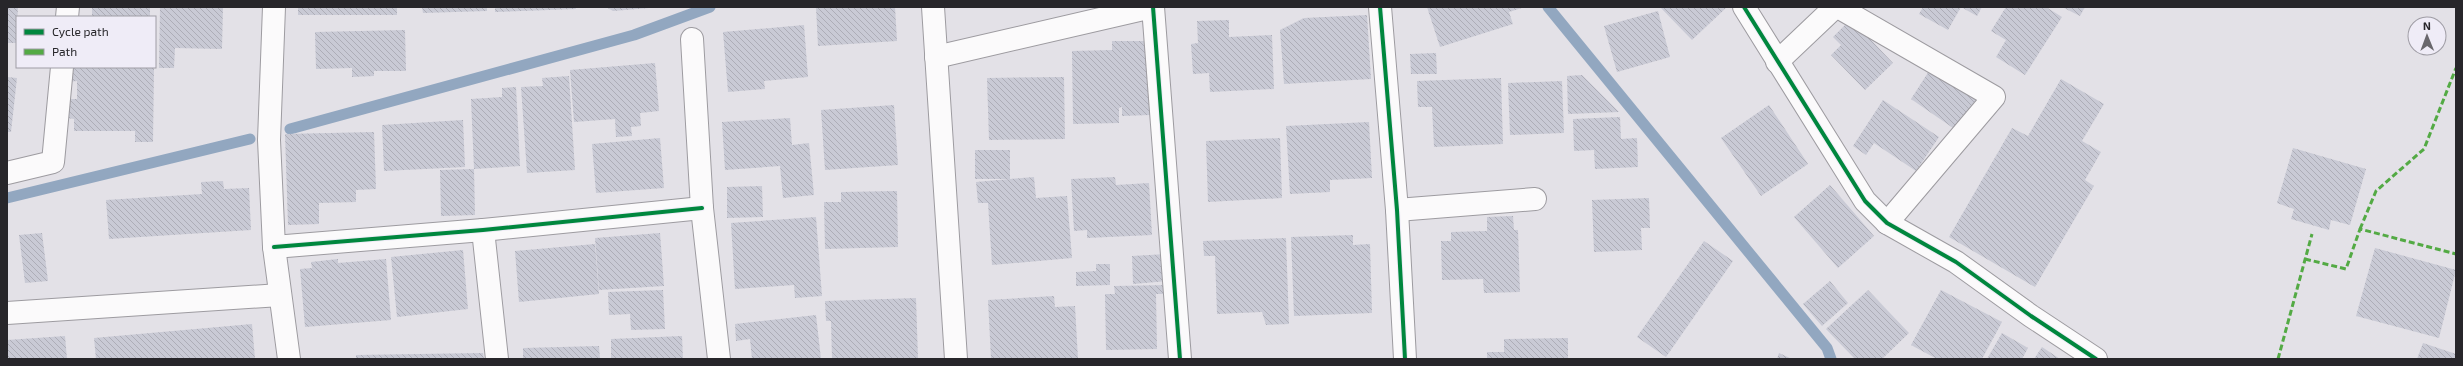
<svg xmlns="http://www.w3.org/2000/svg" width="2463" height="366" viewBox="0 0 2463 366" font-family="'Exo 2',sans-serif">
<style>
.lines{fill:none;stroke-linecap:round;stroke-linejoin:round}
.stream{stroke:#92a7c0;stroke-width:11}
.building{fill:url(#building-back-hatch)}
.minor-casing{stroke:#9d9ba0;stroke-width:24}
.minor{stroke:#fbfafb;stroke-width:22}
.quiet{stroke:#53aa44;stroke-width:3;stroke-dasharray:6 3;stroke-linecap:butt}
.cycleway-casing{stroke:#efecf7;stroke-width:6}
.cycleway{stroke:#00873e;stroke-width:4}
</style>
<defs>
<pattern id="building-back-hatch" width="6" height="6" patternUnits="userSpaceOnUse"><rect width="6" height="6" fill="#c9cad5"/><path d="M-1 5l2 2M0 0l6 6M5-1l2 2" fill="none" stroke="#adadb7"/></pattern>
</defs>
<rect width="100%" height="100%" fill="#e3e1e7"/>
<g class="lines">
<g class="stream">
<path d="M1548,7l279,341 4,11"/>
<path d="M290,129l344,-94 76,-28"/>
<path d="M7,198l243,-59"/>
</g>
</g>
<g class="building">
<path d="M7,7h11l-2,36h-9z"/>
<rect x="92" y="7" width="58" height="10"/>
<path d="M160,7h63l-1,42 -47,-1 -1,20h-15z"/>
<rect x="298" y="7" width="99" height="8"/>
<path d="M422,7h65v4l-64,2z"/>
<path d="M495,7h80l1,2 -81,3z"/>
<path d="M606,7h43v1l-36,3z"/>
<path d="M816,7h79l2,34 -79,5z"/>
<path d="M1427,7h98l-16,5 4,12 -73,23z"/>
<path d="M1660,7h67l-35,33z"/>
<path d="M1923,7h38l-13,23 -29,-16z"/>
<path d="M1961,7h21l-5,9z"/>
<path d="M2006,7h40l16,10 -37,58 -29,-18 10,-17 -15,-9z"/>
<path d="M2062,7h23l-5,9z"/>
<path d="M1658,11l12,46 -53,15 -13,-46z"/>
<path d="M1367,15l4,64 -87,5 -4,-54 24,-12z"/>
<path d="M1851,19l42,44 -28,27 -34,-35 10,-10 -8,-8z"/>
<path d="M1229,20v17l43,-2 2,54 -64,3 -1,-19 -16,1 -2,-30 7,-1 -1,-22z"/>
<path d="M804,25l4,52 -44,4 1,8 -37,3 -5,-60z"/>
<path d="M405,30l1,41h-32v5l-22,1v-9l-36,1 -1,-37z"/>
<path d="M1112,41h33l1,21h3l1,53 -28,1v-9l-3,1v15l-46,1 -1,-73 40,-1z"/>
<path d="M1436,53l1,21h-26l-1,-20z"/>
<path d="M655,63l4,48 -19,2 1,13 -10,1 1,9 -16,1 -1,-18 -41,3 -4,-52z"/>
<path d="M67,67h87l-1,75h-18v-11h-61v-12l-7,-1v-19h10v-18l-9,1z"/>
<path d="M1931,68l46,31 -21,31 -45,-31z"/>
<path d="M1582,75l37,37 -51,2 -1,-38z"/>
<path d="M569,76l6,94 -48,3 -6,-86 22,-1 -1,-8z"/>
<path d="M7,77l10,1 -6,54h-4z"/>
<path d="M1064,77l1,62 -76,1 -2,-62z"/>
<path d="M1501,78l2,66 -69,3 -2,-40h-14l-1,-26z"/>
<path d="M2061,79l43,25 -22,37 19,11 -16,28 9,6 -59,101 -86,-50 63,-109 16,8z"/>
<path d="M1562,81l2,52 -54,2 -2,-52z"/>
<path d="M516,87l4,79 -46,3 -3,-70 31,-2v-9z"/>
<path d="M1883,100l56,37 -23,34 -42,-28 -8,12 -13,-9z"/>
<path d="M894,105l4,60 -73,5 -4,-60z"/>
<path d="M1769,105l39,59 -47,32 -40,-58z"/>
<path d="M1620,117l1,22 16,-1 1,29 -43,2 -1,-19 -20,1 -1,-32z"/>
<path d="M790,118l2,27 17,-2 5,52 -31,3 -3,-32 -55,4 -3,-48z"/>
<path d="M463,120l2,47 -81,4 -2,-46z"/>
<path d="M1369,122l3,56 -42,2v12l-40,2 -4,-68z"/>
<path d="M374,132l2,57 -20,1v12l-37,1v21l-31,1 -3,-91z"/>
<path d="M660,138l4,50 -68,5 -4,-49z"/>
<path d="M1280,138l2,60 -74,4 -2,-61z"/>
<path d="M2293,148l73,21 -16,56 -19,-5 -2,10 -38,-11 3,-10 -17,-6z"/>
<path d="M975,150h35v29l24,-2 2,21 31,-2 5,62 -80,7 -4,-62h-10l-2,-21 34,-3h-35z"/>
<path d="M474,169l1,46 -34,1 -1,-46z"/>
<path d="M1115,177l1,8 33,-2 3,52 -65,3v-8l-13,1 -3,-52z"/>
<path d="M223,181l1,8 25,-1 2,42 -142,9 -3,-39 96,-6 -1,-12z"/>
<path d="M1830,185l44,51 -36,32 -44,-51z"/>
<path d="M762,186l1,31 -36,1v-31z"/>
<path d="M897,191l1,56 -73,2 -1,-47h17v-10z"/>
<path d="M1649,198l1,30h-9l1,22 -48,2 -2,-52z"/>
<path d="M1513,216l1,14h4l2,62 -36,1 -1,-14 -41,1 -1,-39h10v-9l36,-1v-14z"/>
<path d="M816,217l6,79 -27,2 -1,-13 -59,4 -4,-66z"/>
<path d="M42,233l6,48 -23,2 -6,-48z"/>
<path d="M660,233l4,53 -65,4 -4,-52z"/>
<path d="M1353,235v10l17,-1 2,69 -78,3 -3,-79z"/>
<path d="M1286,238l3,86 -23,1 -4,-13 -45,2 -2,-58h-11l-1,-15z"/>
<path d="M1704,241l29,20 -67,96 -29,-20z"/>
<path d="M595,244l4,50 -80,8 -4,-51z"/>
<path d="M2375,248l81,22 -17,68 -83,-22z"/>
<path d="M463,250l5,59 -71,8 -6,-60z"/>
<path d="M1166,254l2,27 -35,3 -1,-28z"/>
<path d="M338,259v4l48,-4 5,61 -86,7 -5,-58 12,-1 -1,-6z"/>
<path d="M1096,264h14v21l-34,1v-14l20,-1z"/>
<path d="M1830,281l18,22 -26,23 -19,-22z"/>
<path d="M1169,285l1,9h-14l1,55 -51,1 -1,-56h10l-1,-8z"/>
<path d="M663,290l2,39 -34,1 -1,-16 -21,1 -1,-23z"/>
<path d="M1868,290l41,43 -27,26h-27l-29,-30z"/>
<path d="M1941,290l61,32 -20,37h-45l-26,-14z"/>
<path d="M1054,296l1,11 20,-1 3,53h-87l-3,-59z"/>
<path d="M916,298l2,61h-86l-1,-38h-5l-1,-20z"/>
<path d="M816,315l5,44h-69l-2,-20 -14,2 -1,-17z"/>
<path d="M252,324l3,35h-159l-2,-21z"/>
<path d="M2002,333l26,15 -6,11h-35z"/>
<path d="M65,336l2,23h-60v-19z"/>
<path d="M682,336l1,23h-72v-20z"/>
<path d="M1568,338v21h-81v-7h17v-13z"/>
<path d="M2423,343l33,11v5h-39z"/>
<path d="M599,346l1,13h-77v-11z"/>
<path d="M2042,347l18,12h-26z"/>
<path d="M483,353l1,6h-128v-4z"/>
<path d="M1779,353l13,6h-15z"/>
</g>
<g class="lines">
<g class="minor-casing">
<g id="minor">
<path d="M274,7l-5,133 5,107 15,112"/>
<path d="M933,7l23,352"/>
<path d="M1153,7l27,352"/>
<path d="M1380,7l17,203 8,149"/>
<path d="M1744,7l121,194 22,22 69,39 75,54 65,43"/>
<path d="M1838,7l156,90 -107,126"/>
<path d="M67,17l1,-10"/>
<path d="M692,39l10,169 17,151"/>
<path d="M936,57l216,-50"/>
<path d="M1777,62l58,-55"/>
<path d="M7,173l46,-11 9,-95"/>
<path d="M1397,210l138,-11"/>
<path d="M483,230l14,129"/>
<path d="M274,247l209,-17 219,-22"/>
<path d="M7,313l273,-18"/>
</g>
</g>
<use href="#minor" class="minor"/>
<g class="quiet">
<path d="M2360,229l16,-38 48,-42 32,-81"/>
<path d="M2305,259l41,10 14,-40 96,25"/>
<path d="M2278,359l34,-125"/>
</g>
<g class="cycleway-casing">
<g id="cycleway">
<path d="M1153,7l27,352"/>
<path d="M1380,7l17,203 8,149"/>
<path d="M1744,7l121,194 22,22 69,39 75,54 65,43"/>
<path d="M274,247l209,-17 219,-22"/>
</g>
</g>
<use href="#cycleway" class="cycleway"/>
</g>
<rect width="2463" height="366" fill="none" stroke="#27262a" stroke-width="16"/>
<rect x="16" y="16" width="140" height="52" fill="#efecf7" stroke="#9f9da5"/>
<rect x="24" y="29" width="20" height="6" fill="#00873e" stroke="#9f9da5"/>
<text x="52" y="36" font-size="12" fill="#27262a">Cycle path</text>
<rect x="24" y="49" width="20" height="6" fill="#53aa44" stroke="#9f9da5"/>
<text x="52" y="56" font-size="12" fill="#27262a">Path</text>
<g transform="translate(2427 36) rotate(359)"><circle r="19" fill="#efecf7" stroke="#9f9da5"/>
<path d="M0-3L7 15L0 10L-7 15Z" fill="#69676c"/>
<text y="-6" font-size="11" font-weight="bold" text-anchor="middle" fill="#27262a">N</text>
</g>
</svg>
